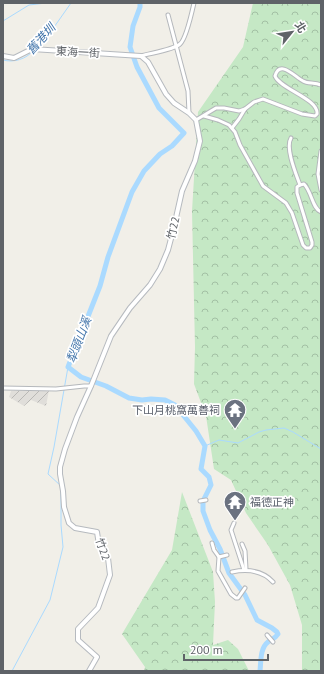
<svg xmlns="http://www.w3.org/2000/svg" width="324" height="674" viewBox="0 0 324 674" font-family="'PT Sans','Noto Sans TC',sans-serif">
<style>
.industrial{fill:url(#industrial-furrows)}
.forest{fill:url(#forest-crowns)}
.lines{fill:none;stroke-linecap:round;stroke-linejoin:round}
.stream{stroke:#aadaff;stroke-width:1}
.river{stroke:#aadaff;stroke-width:5}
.street-casing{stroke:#b5b8bc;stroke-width:5}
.secondary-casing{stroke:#b6babf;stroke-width:6}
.street{stroke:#fff;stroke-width:3}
.secondary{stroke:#fff;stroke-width:4}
.labels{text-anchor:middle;stroke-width:3.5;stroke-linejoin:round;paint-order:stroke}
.street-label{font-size:11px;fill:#5f6368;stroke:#fff}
.worship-label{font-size:11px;fill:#5b616d;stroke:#fff;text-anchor:end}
.water-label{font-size:12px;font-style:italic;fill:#4174aa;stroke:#fff}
</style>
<defs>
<pattern id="industrial-furrows" width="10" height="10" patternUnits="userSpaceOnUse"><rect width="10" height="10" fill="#e0deda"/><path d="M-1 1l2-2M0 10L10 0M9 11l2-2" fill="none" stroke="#b9b8b5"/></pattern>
<pattern id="forest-crowns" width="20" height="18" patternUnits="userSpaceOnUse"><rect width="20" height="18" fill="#c5e8c5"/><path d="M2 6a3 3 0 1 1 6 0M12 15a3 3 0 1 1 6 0" fill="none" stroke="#a3c0a4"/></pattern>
</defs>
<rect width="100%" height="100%" fill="#f1efe8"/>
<path class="industrial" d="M49,390l-3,16 -15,-6 -7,6 -15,-9 2,-6z"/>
<g class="forest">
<path d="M253,3h68v668h-19v-46l-12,-40 -22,-40 -22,-32 -15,-33 -17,-11 -8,-53 -12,-32 1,-37 -3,-136 6,-99 45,-65z"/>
<path d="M182,492l31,80 2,30 -2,43 15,-5 10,9 11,22h-105l1,-4 -23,-33 50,-84z"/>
</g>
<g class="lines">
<g class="stream">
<path d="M3,21l26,-16 17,-2"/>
<path d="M37,47l15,-17 19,-27"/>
<path d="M3,60c11,3 23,-1 30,-9"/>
<path d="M205,446l14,-6 19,3 21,-11 7,-2 18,-2 9,4 28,17"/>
<path d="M61,486l-13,-12 6,-27 14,-80"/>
<path d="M12,671l38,-71 13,-53 -2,-22v-34"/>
</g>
<path class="river" d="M140,3v4l-7,19 -3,21 7,20 22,41 25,25 -12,13 -12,8 -16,17 -12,21 -24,65 -8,29 -32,81 13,10 25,9 23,12 13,2 9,-1 14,1 10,5 21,26 9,15 -4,23 8,8 2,8 -8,16v10l7,19 10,19 9,24 16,22 12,25 15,8 5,4 1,2c-3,5 -7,5 -10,8 -8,6 -7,20 -8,29"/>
<g class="street-casing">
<g id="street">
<path d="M168,15l20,76 1,22"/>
<path d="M141,56c10,-3 32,-6 39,-12 6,-5 12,-32 14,-41"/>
<path d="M204,116l14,4 11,5 6,7 5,13 23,41 23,17 6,10 11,32 3,3h4l2,-3v-3l-15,-49v-6l3,-2 4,-1c8,8 8,24 17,28"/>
<path d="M196,120l20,-12h8l15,3 6,-2 9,-7 9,-3 39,15 13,2 2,-2c2,-15 -37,-25 -42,-38 5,-17 20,1 28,5 5,3 11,1 18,4"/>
<path d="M232,128l7,-9 6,-10"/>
<path d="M291,138c-6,10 5,36 9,47"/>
<path d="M321,151l-3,23 3,16"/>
<path d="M3,388l53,1 28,-3h7"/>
<path d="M200,501l6,-1"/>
<path d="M234,523l-3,7 13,40"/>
<path d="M212,543l2,7 5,7 8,-2"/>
<path d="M242,544l3,7 1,18"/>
<path d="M219,557l-1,14 13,23 5,4h2l7,-10"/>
<path d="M232,572c15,-3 30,-2 41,10"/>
<path d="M267,635l6,7"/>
</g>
</g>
<g class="secondary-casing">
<path id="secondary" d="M3,56l11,2 18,-9 109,7 7,6 18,32 8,9 15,10 7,7 4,21 -5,20 -13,30 -9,40 -5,19 -8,19 -10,16 -20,23 -19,28 -20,50 -14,31 -12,32 -5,18v7l3,17 1,16 5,16 6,5 22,4 2,13 9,13 2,17 -12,33 -20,21v11l19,17 -8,14"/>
</g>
<use href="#street" class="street"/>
<use href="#secondary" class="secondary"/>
</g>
<defs>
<g id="temple-pin" transform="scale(1.15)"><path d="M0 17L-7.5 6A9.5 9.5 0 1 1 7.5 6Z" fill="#6b7280" stroke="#fff"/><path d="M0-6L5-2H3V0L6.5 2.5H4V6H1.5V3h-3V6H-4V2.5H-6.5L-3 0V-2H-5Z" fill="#fff"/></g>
</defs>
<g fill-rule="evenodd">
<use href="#temple-pin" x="235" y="410"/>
<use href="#temple-pin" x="235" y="502"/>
</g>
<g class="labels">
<g class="street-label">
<text transform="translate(78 52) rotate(3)" y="4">東海一街</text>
<text transform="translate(173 228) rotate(-77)" y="4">竹22</text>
<text transform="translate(103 549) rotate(71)" y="4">竹22</text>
</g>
<g class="worship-label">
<text x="220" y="414">下山月桃窩萬善祠</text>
<text x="250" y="506" text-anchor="start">福德正神</text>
</g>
<g class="water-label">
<text transform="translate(41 39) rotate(-48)" y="4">舊港圳</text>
<text transform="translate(79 340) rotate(-69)" y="4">犁頭山溪</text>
</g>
</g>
<rect width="324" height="674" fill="none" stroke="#5f6368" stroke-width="8"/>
<g transform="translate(292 32) rotate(60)" stroke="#ffffff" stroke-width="3" paint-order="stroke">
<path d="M0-3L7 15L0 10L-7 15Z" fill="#5f6368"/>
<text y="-6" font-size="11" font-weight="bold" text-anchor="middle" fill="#5f6368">北</text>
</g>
<path d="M184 654v6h84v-6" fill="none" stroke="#5f6368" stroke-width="2"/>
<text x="190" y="654" font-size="12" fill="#5f6368" stroke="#ffffff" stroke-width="3" paint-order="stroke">200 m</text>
</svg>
